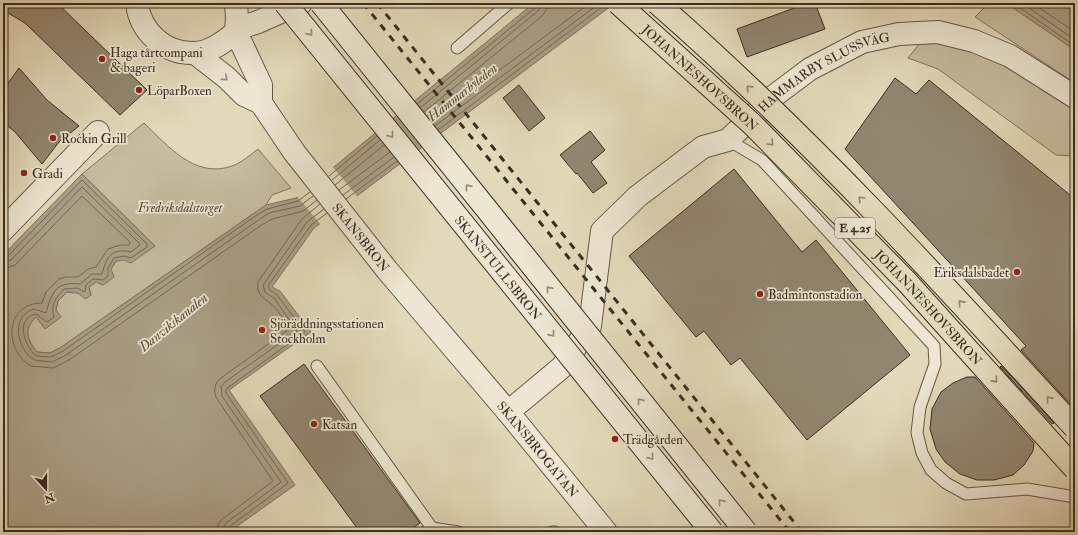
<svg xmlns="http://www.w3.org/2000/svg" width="1078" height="535" viewBox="0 0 1078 535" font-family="'IM FELL Double Pica',serif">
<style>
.green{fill:#c6bca0;stroke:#817460}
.water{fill:#aa9f86;stroke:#7e715d}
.pier{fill:#e2d9ba}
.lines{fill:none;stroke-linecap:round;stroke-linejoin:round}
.shore{stroke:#736653;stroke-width:1}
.building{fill:#928670;stroke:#3c2d20}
.service-casing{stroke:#665846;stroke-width:13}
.minor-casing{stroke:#665846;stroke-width:24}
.tertiary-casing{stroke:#665846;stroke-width:24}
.service{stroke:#ece6d2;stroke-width:11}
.minor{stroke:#ece6d2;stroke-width:22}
.tertiary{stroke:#ece6d2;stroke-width:22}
.rail{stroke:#3c2d20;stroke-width:3;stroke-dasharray:7 7;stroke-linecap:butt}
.secondary-bridge-casing{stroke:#3c2d20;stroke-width:24;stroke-linecap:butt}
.trunk-bridge-casing{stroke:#3c2d20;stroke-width:24;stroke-linecap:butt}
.secondary-bridge{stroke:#ece6d2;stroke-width:22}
.trunk-bridge{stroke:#e2d9ba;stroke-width:22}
.oneway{stroke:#948a79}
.oneway2{stroke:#8f836d}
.poi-dot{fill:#8f2418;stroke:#ece6d2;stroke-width:1.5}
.labels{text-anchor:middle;stroke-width:3.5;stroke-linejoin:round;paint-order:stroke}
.shield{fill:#ece6d2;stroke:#716455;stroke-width:1}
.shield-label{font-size:12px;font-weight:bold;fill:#3c2d20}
.poi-label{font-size:13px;fill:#3c2d20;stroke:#ece6d2;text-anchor:start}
.street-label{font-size:13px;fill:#3c2d20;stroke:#ece6d2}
.park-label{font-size:13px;font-style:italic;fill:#584a3a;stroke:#ece6d2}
.water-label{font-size:14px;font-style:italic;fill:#584a3a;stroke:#ece6d2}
</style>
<rect width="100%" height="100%" fill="#e2d9ba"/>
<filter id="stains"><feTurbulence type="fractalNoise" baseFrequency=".005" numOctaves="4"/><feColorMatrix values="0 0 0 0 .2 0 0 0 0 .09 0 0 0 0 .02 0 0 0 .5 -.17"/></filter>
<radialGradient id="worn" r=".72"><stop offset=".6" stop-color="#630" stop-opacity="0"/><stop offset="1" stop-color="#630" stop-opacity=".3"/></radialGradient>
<g class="green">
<path d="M989,3h17l69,47v33l-100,-66z"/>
<path d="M921,42c58,0 107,38 154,68v46l-19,-1 -118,-86 -30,-11z"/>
<path d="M144,123c24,23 51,56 88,43 9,-3 18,-11 26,-17l33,39 -19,7 -6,10 -206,143 -10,5 -13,-1c-10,-12 -14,-23 -1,-35h24l-4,-7 2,-9 9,-9 24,3 -2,-8 22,-18 5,-8 39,-15 -73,-72z"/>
</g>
<g class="water">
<path d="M534,3h81l-301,225 -42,59 8,4 31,41 -82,58 66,95 -66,47h-226v-277l79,-81 73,72 -24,17 -7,-3 -8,1 -5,8 3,8 -11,8 -7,-3 -7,5 2,8 -6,4 -8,-7h-10l-9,9 -2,9 5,7 -16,12 -9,-12c-13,12 -9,23 1,35l13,1 10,-5 206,-143 30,-7z"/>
<path d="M1006,3h69v47z"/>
</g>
<path class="pier" d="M332,166l26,31 -37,28 -25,-30z"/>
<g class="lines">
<g class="shore">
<path d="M1013,3l62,43"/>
<path d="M1022,3l53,37"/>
<path d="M1032,3l43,29"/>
<path d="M417,104l118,-96 1,-5"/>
<path d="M420,108l118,-97 4,-8"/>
<path d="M424,112l118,-96 5,-7 1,-6"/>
<path d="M431,121l159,-118"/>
<path d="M435,126l165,-123"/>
<path d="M438,130l168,-126"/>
<path d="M329,176l48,-40"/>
<path d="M332,180l48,-40"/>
<path d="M335,185l49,-40"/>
<path d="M339,190l51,-38"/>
<path d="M343,195l51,-38"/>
<path d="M346,199l51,-38"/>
<path d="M3,258l4,-1 75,-77 65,64v3l-16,11 -7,-2 -10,2 -6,10v8l-5,4 -10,-1 -7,6 -1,7 -8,-4 -13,1c-8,9 -14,16 -10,28l-7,5 -11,-8c-22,5 -11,32 0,42l15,1 12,-6 191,-134 13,-8 31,-8 12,-9"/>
<path d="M3,263l8,-3 71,-73 58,57 -1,2 -8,6c-21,-5 -25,7 -29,22h-10l-12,10c-25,-3 -28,9 -34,29l-12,-4c-24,7 -17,40 0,51l18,2 14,-7 191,-134 12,-8 31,-7 13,-10"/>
<path d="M3,269l12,-4 67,-69 48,46 -1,3h-9l-12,4 -12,18 -8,2 -10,8h-13l-6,2 -13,13 -4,11c-37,0 -39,47 -11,63l22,2 16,-8 191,-134 12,-7 31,-8 14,-11"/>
<path d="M216,532l2,-7 3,-5 52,-39 -56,-82c-4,-8 -3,-15 4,-21l68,-49c-2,-7 -13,-21 -19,-26 -8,-6 -14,-9 -12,-21l44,-63 18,-15"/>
<path d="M222,532l4,-9 55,-41 -59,-86 -1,-9 4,-5 72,-51 -23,-33 -9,-6 -2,-7 44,-63 17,-13"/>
<path d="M227,532l2,-5 59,-44 -62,-90v-4l79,-57 -28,-37 -7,-5 -2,-4 43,-61 16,-12"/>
</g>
</g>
<g class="building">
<path d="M3,3h54l90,87 -27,25 -95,-92 -22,-13z"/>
<path d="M808,3h7l10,26 -78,28 -10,-28z"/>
<path d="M19,68l28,32 32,26 -20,16 -17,22 -27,-32 -12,-10v-32z"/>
<path d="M895,78l21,16 13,-14 146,119v207l-2,1 -52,-57 5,-4 -181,-197z"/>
<path d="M519,85l26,33 -16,13 -26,-33z"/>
<path d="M590,131l15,19 -14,12 16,21 -14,10 -16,-20 -1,1 -16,-19z"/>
<path d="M734,169l68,83 14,-12 94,115 -103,85 -67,-82 -9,7 -27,-34 -8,6 -67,-81z"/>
<path d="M304,364l116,159 -13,9h-47l-100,-136z"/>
<path d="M1001,366l15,15 38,42 -2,1 -52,-57z"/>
<path d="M967,377h8l59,66 -1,8 -9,14 -11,10 -19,5h-17l-17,-6 -15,-12 -9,-13 -6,-20 2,-20 9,-17 12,-9z"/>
</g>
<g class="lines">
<g class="service-casing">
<g id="service">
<path d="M457,48l52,-45"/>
<path d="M728,140l34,20 172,186 1,18 -15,43 -3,26 5,20 9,17 15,13 20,11 61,-5 48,8"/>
<path d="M317,366l115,162 -6,4"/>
<path d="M432,528l26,4"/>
<path d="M552,532h3"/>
</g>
</g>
<g class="minor-casing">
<g id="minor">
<path d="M237,29l21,-7 43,-19"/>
<path d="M3,230l95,-98"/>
<path id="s1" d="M508,412l54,-45 28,-41 12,-95 36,-35 65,-49 25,-7 46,-44 36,-27 52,-27 37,-8 39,-2 36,9 36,15 65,41"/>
</g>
</g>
<g class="tertiary-casing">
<g id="tertiary">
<path d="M137,3c3,29 28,51 57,50 16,0 31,-12 42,-21l1,-13 -1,-16"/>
<path d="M236,32l25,53v18"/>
<path id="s2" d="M195,53l32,25 17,17 17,8 33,49 93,118 121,142 98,120"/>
</g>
</g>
<use href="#service" class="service"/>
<use href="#minor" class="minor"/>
<use href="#tertiary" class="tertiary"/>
<g class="rail">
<path d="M363,3l427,529"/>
<path d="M377,3l425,529"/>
</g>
<g class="secondary-bridge-casing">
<g id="secondary-bridge">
<path id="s3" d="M285,3l427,529"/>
<path d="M321,3l425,529"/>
</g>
</g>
<g class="trunk-bridge-casing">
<g id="trunk-bridge">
<path id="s4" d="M618,3l135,122 154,157 168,187"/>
<path d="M657,3c150,131 284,278 418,425"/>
</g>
</g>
<use href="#secondary-bridge" class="secondary-bridge"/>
<use href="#trunk-bridge" class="trunk-bridge"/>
</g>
<defs><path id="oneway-chevron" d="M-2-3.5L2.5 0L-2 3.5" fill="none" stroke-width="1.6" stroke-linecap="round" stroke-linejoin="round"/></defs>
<g class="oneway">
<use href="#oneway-chevron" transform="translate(310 33) rotate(51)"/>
<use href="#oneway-chevron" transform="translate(225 78) rotate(41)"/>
<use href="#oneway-chevron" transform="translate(391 135) rotate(51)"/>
<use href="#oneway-chevron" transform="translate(468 187) rotate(-129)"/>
<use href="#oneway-chevron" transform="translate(549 289) rotate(-129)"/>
<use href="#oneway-chevron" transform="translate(552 334) rotate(51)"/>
<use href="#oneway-chevron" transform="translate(640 401) rotate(-129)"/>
<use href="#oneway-chevron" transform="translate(651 457) rotate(51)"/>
<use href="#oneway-chevron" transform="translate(721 502) rotate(-129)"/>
</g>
<g class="oneway2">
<use href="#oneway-chevron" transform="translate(749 88) rotate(-136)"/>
<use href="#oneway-chevron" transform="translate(771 143) rotate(46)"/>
<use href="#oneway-chevron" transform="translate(861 199) rotate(-135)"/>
<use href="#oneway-chevron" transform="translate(961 303) rotate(-132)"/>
<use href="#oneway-chevron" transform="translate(995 380) rotate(48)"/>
<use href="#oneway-chevron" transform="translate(1049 399) rotate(-132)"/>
</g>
<g class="poi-dot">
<circle cx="102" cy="59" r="4"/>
<circle cx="139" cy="90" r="4"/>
<circle cx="53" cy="138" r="4"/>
<circle cx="24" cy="173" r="4"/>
<circle cx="1017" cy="272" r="4"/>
<circle cx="760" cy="294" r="4"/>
<circle cx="262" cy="330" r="4"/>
<circle cx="314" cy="424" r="4"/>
<circle cx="615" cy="439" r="4"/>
</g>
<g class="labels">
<rect class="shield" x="835" y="218" width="40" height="20" rx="3"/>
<g class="shield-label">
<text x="855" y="232">E 4.25</text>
</g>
<g class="poi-label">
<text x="110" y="57">Haga tårtcompani<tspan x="110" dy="15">&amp; bageri</tspan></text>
<text x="147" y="95">LöparBoxen</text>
<text x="61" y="143">Rockin Grill</text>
<text x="32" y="178">Gradi</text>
<text x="1009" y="277" text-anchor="end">Eriksdalsbadet</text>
<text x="768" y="299">Badmintonstadion</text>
<text x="270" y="328">Sjöräddningsstationen<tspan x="270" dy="15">Stockholm</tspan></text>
<text x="322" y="429">Katsan</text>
<text x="623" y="444">Trädgården</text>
</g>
<g class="street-label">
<text dy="5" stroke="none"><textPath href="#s1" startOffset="493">HAMMARBY SLUSSVÄG</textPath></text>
<text dy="5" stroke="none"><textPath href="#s4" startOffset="111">JOHANNESHOVSBRON</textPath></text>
<text dy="5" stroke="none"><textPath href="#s2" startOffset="251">SKANSBRON</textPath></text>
<text dy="5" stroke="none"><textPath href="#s3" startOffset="340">SKANSTULLSBRON</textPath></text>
<text dy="5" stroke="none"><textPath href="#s4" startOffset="435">JOHANNESHOVSBRON</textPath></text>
<text dy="5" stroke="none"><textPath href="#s2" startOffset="527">SKANSBROGATAN</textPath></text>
</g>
<g class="park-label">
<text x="180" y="212">Fredriksdalstorget</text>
</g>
<g class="water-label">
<text transform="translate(462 92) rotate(-38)" y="5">Hammarbyleden</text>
<text transform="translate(173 322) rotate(-39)" y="5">Danvikskanalen</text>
</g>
</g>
<rect width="1078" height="535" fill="none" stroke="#e2d9ba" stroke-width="16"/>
<rect x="4" y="4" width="1070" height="527" fill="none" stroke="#3c2d20" stroke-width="2"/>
<rect x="8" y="8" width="1062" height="519" fill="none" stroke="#3c2d20"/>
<g transform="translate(46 489) rotate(159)" stroke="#ece6d2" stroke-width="3" paint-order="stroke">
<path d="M0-3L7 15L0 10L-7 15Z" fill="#3c2d20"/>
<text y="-6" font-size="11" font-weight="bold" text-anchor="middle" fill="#3c2d20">N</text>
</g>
<rect width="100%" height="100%" filter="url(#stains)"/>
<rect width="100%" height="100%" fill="url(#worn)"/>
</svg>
